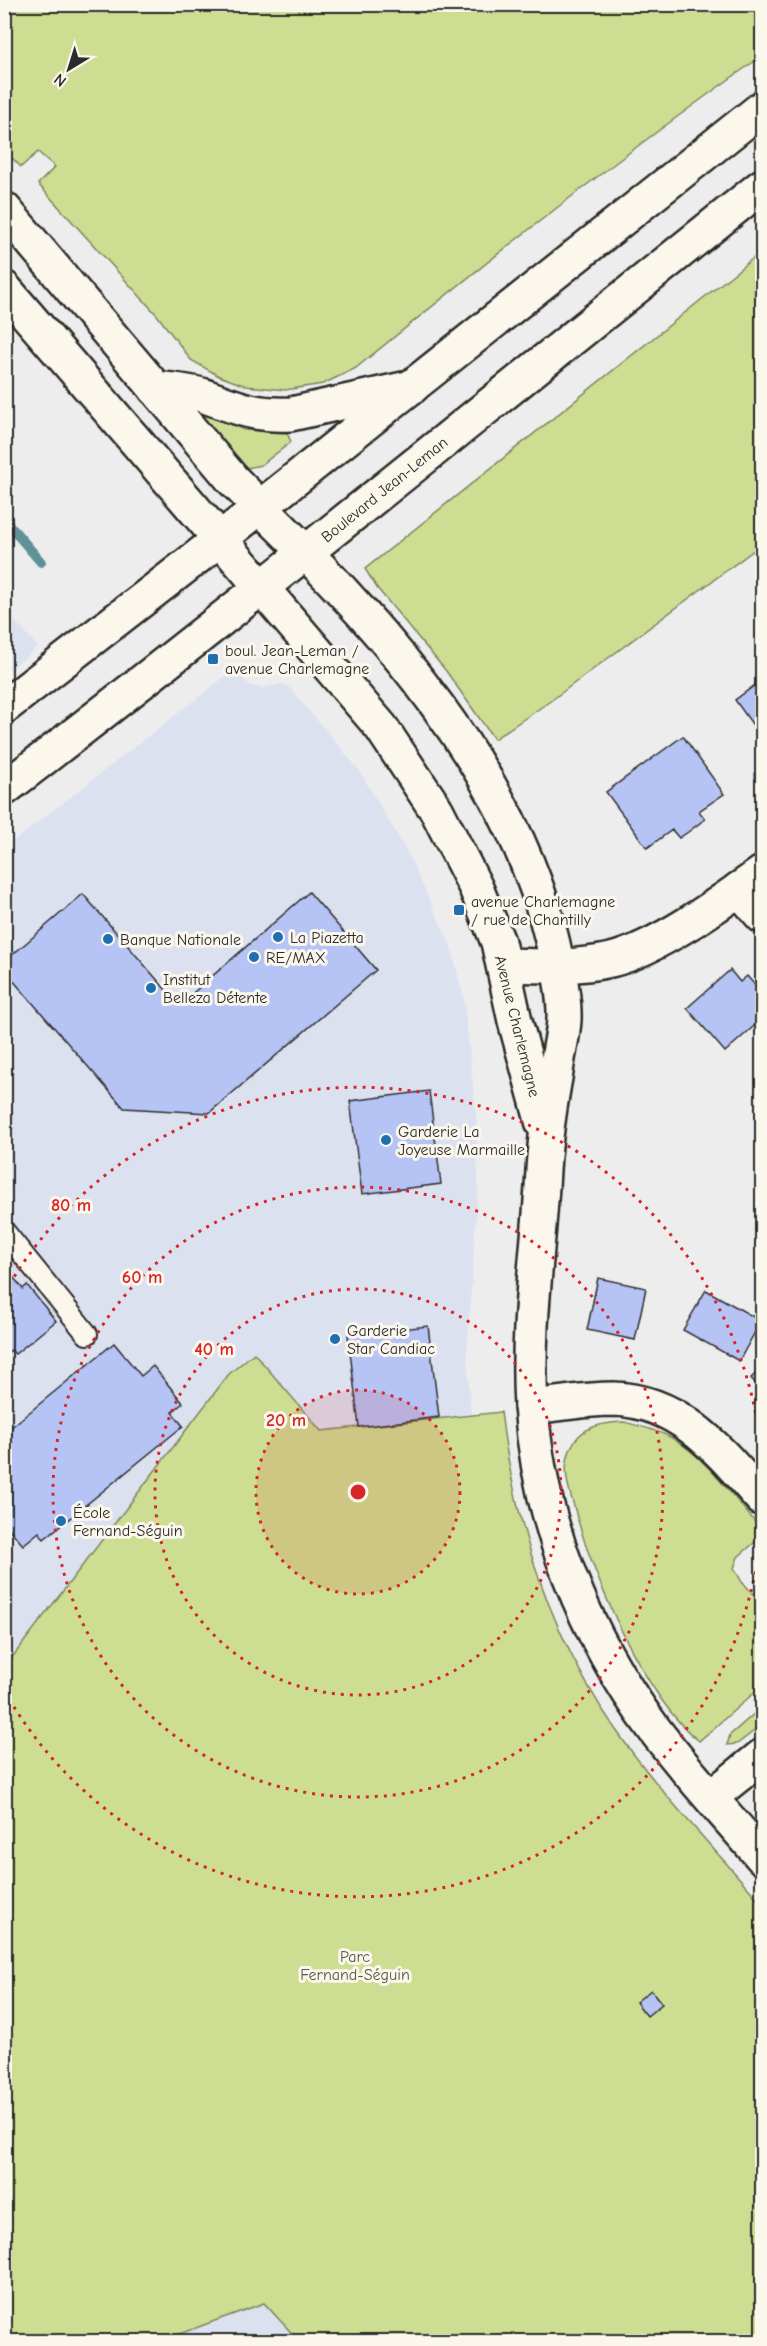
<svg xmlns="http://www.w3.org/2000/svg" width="767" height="2346" viewBox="0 0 767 2346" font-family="'Comic Neue',sans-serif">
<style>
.built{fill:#dce1f0}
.green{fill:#cddd91;stroke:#7c845e;stroke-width:1.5}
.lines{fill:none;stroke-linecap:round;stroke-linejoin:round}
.stream{stroke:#609197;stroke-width:10}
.building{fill:#b6c4f5;stroke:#2b2b2b;stroke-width:1.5}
.lane-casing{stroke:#2b2b2b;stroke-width:24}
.street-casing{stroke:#2b2b2b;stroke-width:38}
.secondary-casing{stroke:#2b2b2b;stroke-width:38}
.highway-casing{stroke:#2b2b2b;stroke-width:38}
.lane{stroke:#fbf7ec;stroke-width:20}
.street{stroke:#fbf7ec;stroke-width:33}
.secondary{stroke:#fbf7ec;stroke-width:33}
.highway{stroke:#fbf7ec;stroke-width:33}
.ring{fill:none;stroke:#d62828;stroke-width:3;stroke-dasharray:3 6}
.poi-dot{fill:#1f6fb2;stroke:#fbf7ec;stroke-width:2}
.labels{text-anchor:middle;stroke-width:6;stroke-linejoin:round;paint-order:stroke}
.street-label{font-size:16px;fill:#2b2b2b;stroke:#fbf7ec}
.poi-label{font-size:16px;fill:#2b2b2b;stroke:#fbf7ec;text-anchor:start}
.park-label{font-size:16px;fill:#545844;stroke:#fbf7ec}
.centre{fill:#d62828;stroke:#fbf7ec;stroke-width:3}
.ring-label{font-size:18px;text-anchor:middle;font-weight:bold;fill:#d62828;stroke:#fbf7ec;stroke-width:6;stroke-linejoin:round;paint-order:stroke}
</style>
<rect width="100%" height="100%" fill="#ededee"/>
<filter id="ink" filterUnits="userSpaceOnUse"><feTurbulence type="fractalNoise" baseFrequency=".0167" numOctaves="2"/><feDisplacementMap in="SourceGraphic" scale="12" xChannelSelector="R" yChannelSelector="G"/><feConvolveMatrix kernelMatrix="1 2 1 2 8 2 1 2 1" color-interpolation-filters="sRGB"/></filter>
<g filter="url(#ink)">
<g class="built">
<path d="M4,609l34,38 -33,26h-1z"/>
<path d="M233,670l18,16 11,2 22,-4 7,5 68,81 48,82 44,94 13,54 12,114 2,72 -11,168 4,61 -150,16 -67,-78 -25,21 -224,294v-820z"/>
<path d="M264,2303l35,38 -139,1z"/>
</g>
<g class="green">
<path d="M4,5h758v51c-140,98 -273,204 -406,312l-33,16 -38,6 -39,-4 -27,-10 -28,-16 -34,-45 -119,-131 17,-17 -17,-15 -17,15 -16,-16z"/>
<path d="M762,251v293l-213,158 -55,37 -48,-68 -69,-83 -12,-19z"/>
<path d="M199,411l45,19 43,3 4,9 -30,23 -14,3 -50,-55z"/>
<path d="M254,1353l67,78 180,-19c14,114 49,223 115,318 43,62 97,117 146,174v437h-463l-35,-38 -104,38h-155l-1,-673 225,-294z"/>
<path d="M624,1422c16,4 33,8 48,16 33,18 65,64 90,92v6l-24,21 -4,11 8,14 20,20v84l-63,55c-54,-42 -108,-168 -125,-235 -4,-13 -10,-31 -7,-45 6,-32 28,-38 57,-39z"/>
<path d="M762,1707v18l-25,19 -10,1 3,-10z"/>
</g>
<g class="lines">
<path class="stream" d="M4,519l37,43"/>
</g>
<g class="building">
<path d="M762,680v58l-27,-38z"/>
<path d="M683,736l41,58 -25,17 6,8 -17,13 -9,6 -7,-8 -25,18 -41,-56z"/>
<path d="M309,892l67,78 -167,143 -85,-5 -120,-138v-8l79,-68 96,111z"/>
<path d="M730,970l10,12 7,-6 15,17v8l-4,3 4,5v10l-37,33 -38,-44z"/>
<path d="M429,1091l12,93 -79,10 -12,-93z"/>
<path d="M4,1266l19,23 4,-4 29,36 -41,33 -4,-4 -7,6z"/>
<path d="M598,1278l48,10 -11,52 -48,-10z"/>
<path d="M706,1290l55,31 -22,40 -56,-31z"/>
<path d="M428,1326l11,91 -80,10 -11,-92z"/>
<path d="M114,1343l27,33 12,-10 30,37 -11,9 11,14 -139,113 -5,-7 -16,13 -19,-22v-90z"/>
<path d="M762,1368v23l-11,-13z"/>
<path d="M651,1990l11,14 -15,12 -11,-14z"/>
</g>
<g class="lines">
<g class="lane-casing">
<path id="lane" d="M4,1231l83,103"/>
</g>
<g class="street-casing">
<g id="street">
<path d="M260,507c122,119 254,266 293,437 5,23 12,52 11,76 -1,17 -6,35 -8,52 -6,33 -11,65 -13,98 -4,79 -17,157 -12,236 8,116 54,230 123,323 34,45 72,86 108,128"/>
<path d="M220,539l161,188 56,84 39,77 22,54 17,79 28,103"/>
<path d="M739,889l23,27"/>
<path d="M505,965c35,1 71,3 106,-5 46,-11 112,-59 151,-87"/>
<path d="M531,1407c27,-3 56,-8 83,-8 68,2 107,54 148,100"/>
<path d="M711,1797l51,-41"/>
</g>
</g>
<g class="secondary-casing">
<g id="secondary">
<path d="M4,707l187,-145 571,-454"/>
<path d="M4,789c256,-197 506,-401 758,-603"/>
</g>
</g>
<g class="highway-casing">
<g id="highway">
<path d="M4,209l229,271 27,27"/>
<path d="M4,288l216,251"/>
<path d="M155,388c16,2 35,3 50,8 33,12 50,20 86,18l121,-27"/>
</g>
</g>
<use href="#lane" class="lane"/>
<use href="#street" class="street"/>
<use href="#secondary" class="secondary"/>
<use href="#highway" class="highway"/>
</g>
</g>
<circle cx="358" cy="1492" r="102" fill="#d62828" fill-opacity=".12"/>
<g class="ring">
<circle cx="358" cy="1492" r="102"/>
<circle cx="358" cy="1492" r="203"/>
<circle cx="358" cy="1492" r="305"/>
<path d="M762 1527A406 406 0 0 1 5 1692M5 1292A406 406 0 0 1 762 1457"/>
</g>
<g class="poi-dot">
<rect x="207" y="653" width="12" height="12" rx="3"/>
<rect x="453" y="904" width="12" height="12" rx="3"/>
<circle cx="278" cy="937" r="6"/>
<circle cx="108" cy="939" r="6"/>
<circle cx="254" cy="957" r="6"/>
<circle cx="151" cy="988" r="6"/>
<circle cx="386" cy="1140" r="6"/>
<circle cx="335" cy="1339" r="6"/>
<circle cx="61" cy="1521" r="6"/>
</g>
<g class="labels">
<g class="street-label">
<text transform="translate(384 489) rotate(-39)" y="6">Boulevard Jean-Leman</text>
<text transform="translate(518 1026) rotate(76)" y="6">Avenue Charlemagne</text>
</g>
<g class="poi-label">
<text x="225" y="656">boul. Jean-Leman /<tspan x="225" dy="18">avenue Charlemagne</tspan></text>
<text x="471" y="907">avenue Charlemagne<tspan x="471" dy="18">/ rue de Chantilly</tspan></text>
<text x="290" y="943">La Piazetta</text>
<text x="120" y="945">Banque Nationale</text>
<text x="266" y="963">RE/MAX</text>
<text x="163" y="985">Institut<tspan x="163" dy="18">Belleza Détente</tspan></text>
<text x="398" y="1137">Garderie La<tspan x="398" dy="18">Joyeuse Marmaille</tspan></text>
<text x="347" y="1336">Garderie<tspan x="347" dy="18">Star Candiac</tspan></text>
<text x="73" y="1518">École<tspan x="73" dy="18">Fernand-Séguin</tspan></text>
</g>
<g class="park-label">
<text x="355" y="1962">Parc<tspan x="355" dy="18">Fernand-Séguin</tspan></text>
</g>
</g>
<circle cx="358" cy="1492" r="9" class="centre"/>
<g class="ring-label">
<text x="71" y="1211">80 m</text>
<text x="142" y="1283">60 m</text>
<text x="214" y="1355">40 m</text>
<text x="286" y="1426">20 m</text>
</g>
<rect width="767" height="2346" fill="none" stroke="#fbf7ec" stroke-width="24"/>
<rect x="12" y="12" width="743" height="2322" fill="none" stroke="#2b2b2b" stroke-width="2" filter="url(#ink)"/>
<g transform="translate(69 69) rotate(218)" stroke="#fbf7ec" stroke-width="4.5" paint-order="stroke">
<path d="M0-4.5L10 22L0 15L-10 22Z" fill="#2b2b2b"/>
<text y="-9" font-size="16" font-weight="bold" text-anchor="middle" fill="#2b2b2b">N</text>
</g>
</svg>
